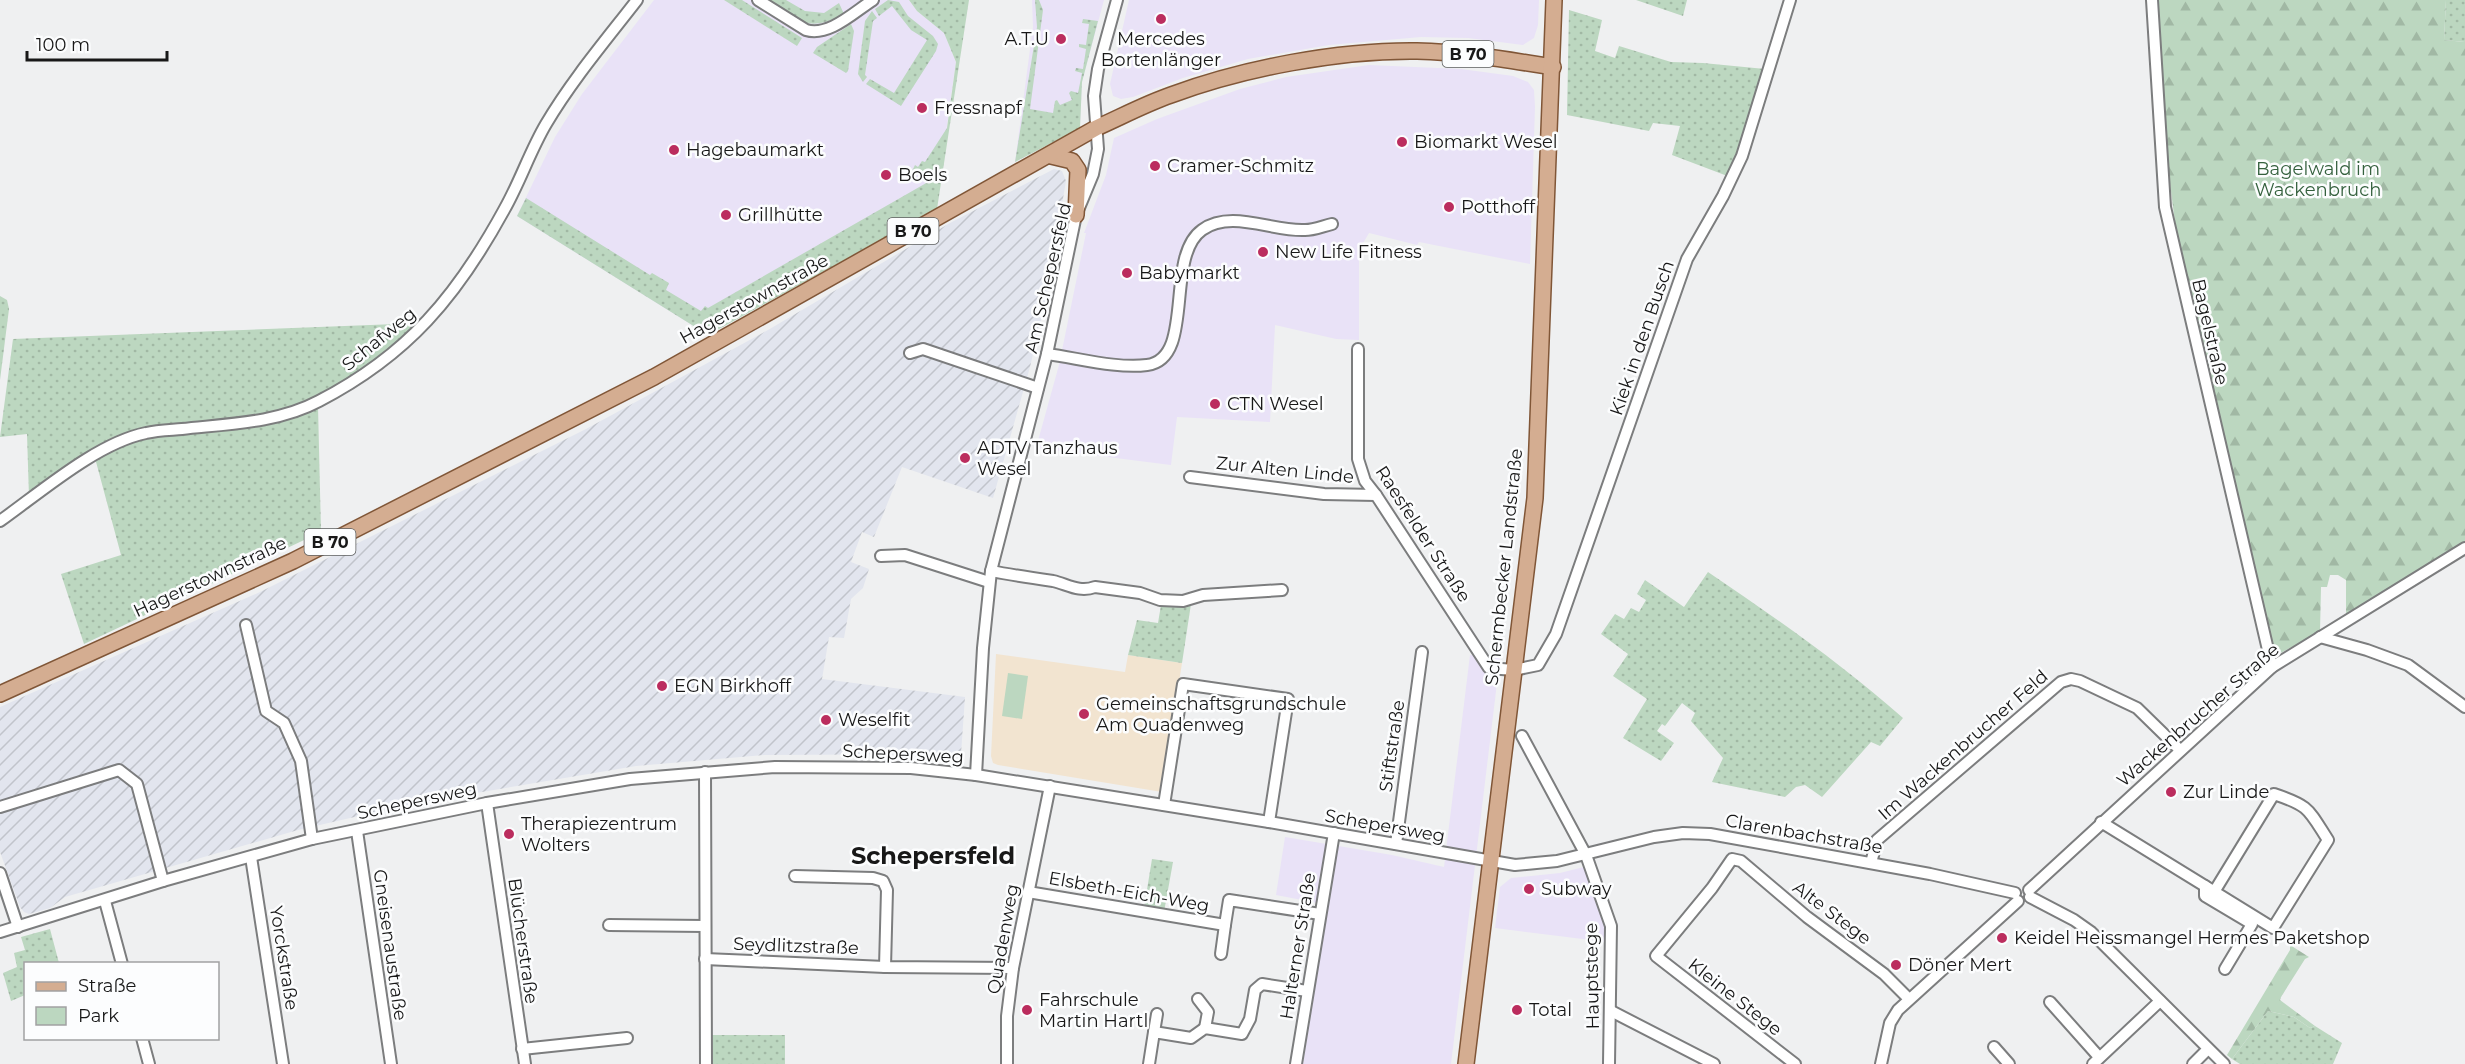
<svg xmlns="http://www.w3.org/2000/svg" width="2465" height="1064" viewBox="0 0 2465 1064" font-family="Montserrat,sans-serif">
<style>
.commercial{fill:#e9e2f7}
.industrial{fill:url(#industrial-furrows)}
.education{fill:#f2e4d0}
.green{fill:url(#green-dots)}
.forest{fill:url(#forest-firs)}
.pitch{fill:#bcd7c0}
.lines{fill:none;stroke-linecap:round;stroke-linejoin:round}
.street-casing{stroke:#7c7d7e;stroke-width:14}
.primary-casing{stroke:#805637;stroke-width:18}
.street{stroke:#fff;stroke-width:10}
.primary{stroke:#d4ad91;stroke-width:15}
.poi-dot{fill:#bb2d5e;stroke:#fcfdfe;stroke-width:2}
.labels{text-anchor:middle;stroke-width:5;stroke-linejoin:round;paint-order:stroke}
.shield{fill:#fcfdfe;stroke:#5c5d5d;stroke-width:1.5}
.shield-label{font-size:16px;font-weight:bold;fill:#181818}
.poi-label{font-size:18px;fill:#181818;stroke:#fcfdfe;text-anchor:start}
.park-label{font-size:18px;fill:#35613e;stroke:#fcfdfe}
.street-label{font-size:18px;fill:#181818;stroke:#fcfdfe}
.district-label{font-size:24px;font-weight:bold;fill:#181818;stroke:#fcfdfe}
</style>
<defs>
<pattern id="industrial-furrows" width="10" height="10" patternUnits="userSpaceOnUse" patternTransform="scale(1.5)"><rect width="10" height="10" fill="#e2e5ee"/><path d="M-1 1l2-2M0 10L10 0M9 11l2-2" fill="none" stroke="#c1c4cb"/></pattern>
<pattern id="green-dots" width="8" height="8" patternUnits="userSpaceOnUse" patternTransform="scale(1.5)"><rect width="8" height="8" fill="#bcd7c0"/><path d="M2 2h.1M6 6h.1" fill="none" stroke="#a1b8a4" stroke-width="1.8" stroke-linecap="round"/></pattern>
<pattern id="forest-firs" width="22" height="20" patternUnits="userSpaceOnUse" patternTransform="scale(1.5)"><rect width="22" height="20" fill="#bcd7c0"/><path d="M5 1l3.5 6h-7zM16 11l3.5 6h-7z" fill="#a1b8a4"/></pattern>
</defs>
<rect width="100%" height="100%" fill="#eff0f1"/>
<g class="commercial">
<path d="M654,0h255l8,11 27,22 12,29 -20,141 -228,132 -191,-119 38,-79 27,-43z"/>
<path d="M1032,0h72l-22,82 -2,43 -65,37 18,-135z"/>
<path d="M1129,0h410l-1,25 -4,13 -11,7 -55,-7 -47,-1 -92,8 -81,14 -65,19 -50,19 -12,2 -8,-3 -3,-12z"/>
<path d="M1369,65l92,4 52,7 15,6 6,8 1,17 -5,157 -111,-22 -2,3 -48,-12 -10,17v90l-23,-1 -61,-14 -5,97 -93,-5 -6,48 -135,-17 23,-83 27,-132h-2l22,-58 8,-37 43,-19 83,-30 46,-12z"/>
<path d="M1470,655l30,3 -49,406h-148l25,-159 -52,-10 9,-58 107,18 52,12z"/>
<path d="M1584,867l3,1 20,57v17l-112,-14 5,-41 11,-9 49,-5z"/>
</g>
<path class="industrial" d="M1054,169l8,2 4,10 -20,117 -16,69 -37,131 -91,-31 -28,70 -12,-5 -11,30 18,7 -6,19 -12,11 -7,39 -15,-1 -7,42 143,18 -4,57 -197,1 -128,11 -225,38 -113,26 -233,67 -15,11 -21,6 -5,-2 -4,-5 -20,-55v-145l260,-115 326,-163 182,-99 182,-107z"/>
<path class="education" d="M996,654l129,18 3,-17 54,8 -20,129 -164,-27 -5,-2 -2,-7z"/>
<g class="green">
<path d="M724,0h18l60,38 -5,8z"/>
<path d="M766,0h20l19,11 19,2 15,-10 5,11c-38,20 -45,6 -78,-14z"/>
<path d="M888,0l11,2 9,14 25,20 5,8 -2,7 -35,55 -35,-22 4,-5 24,14 33,-53 -16,-10 -19,-24 -13,10 -4,-7z"/>
<path d="M909,0h60l-32,209 -229,126 -191,-119 9,-18 124,77 2,-2 17,10 -3,7 35,21 4,-5 3,2 220,-126 -5,-9 -5,1 -6,-3 3,-6 3,2 4,-6 3,1 22,-34 9,-66 -12,-29 -27,-22z"/>
<path d="M1035,0h4l4,10 -13,99 23,4 2,-12 2,-1 3,5 12,-5 -3,-7 2,-2 7,2 4,-20 -7,-2 1,-3 7,1 3,-20 -7,-2v-3l7,1 3,-21 -7,-1 1,-4 15,2 -16,61 -2,46 -65,34 22,-135z"/>
<path d="M1636,0h51l-4,16z"/>
<path d="M2446,0h19v42l-21,-2z"/>
<path d="M1569,10l33,10 -7,31 20,7 4,-12 52,16 32,1 62,6 -35,108 -58,-22 8,-29 -27,-3 -4,8 -82,-16z"/>
<path d="M872,11l5,7 -4,3 -8,54 2,2 -4,5 -5,-8 7,-53z"/>
<path d="M851,24l3,7 -6,40 -2,2 -33,-20 4,-6z"/>
<path d="M0,296l7,4 2,9 -9,71z"/>
<path d="M422,323l-46,40 -60,37 -42,14 -128,16 -117,67 -2,-63 -27,3 13,-98z"/>
<path d="M318,406l3,126 -237,112 -23,-70 60,-19 -26,-97 52,-23z"/>
<path d="M1708,572c68,46 134,92 195,146l-23,28 -9,-4 -49,55 -17,-12 -9,2 -11,10 -73,-15 11,-24 -32,-37 4,-8 -13,-10 -17,23 -3,-2 -5,7 17,12 -13,18 -38,-23 24,-39 -34,-23 15,-22 -27,-20 14,-20 9,5 7,-11 8,4 7,-12 -9,-6 8,-14 39,27z"/>
<path d="M1191,604l-9,59 -54,-8 9,-35 21,3 3,-18z"/>
<path d="M1152,859l21,3 -9,50 -20,-4z"/>
<path d="M50,929l9,34 -33,1 -1,31 -14,6 -8,-28 14,-6 -3,-14 11,-3 -4,-13z"/>
<path d="M2268,1011l26,6 16,11 5,-2 27,17 -9,21h-93l-8,-5z"/>
<rect x="712" y="1035" width="73" height="29"/>
</g>
<g class="forest">
<path d="M2157,0h289l-2,40 21,2v502l-119,72v-36l-8,-5h-8l-3,12h-6l-1,45 -47,25 -97,-427 -8,-62z"/>
<path d="M2290,945l19,12 -4,2 -24,38 -1,3 35,26 -5,2 -16,-11 -26,-6 -36,48 -5,-4 63,-105z"/>
</g>
<path class="pitch" d="M1008,673l20,3 -6,43 -20,-3z"/>
<g class="lines">
<g class="street-casing">
<g id="street">
<path d="M758,0l48,30c23,7 48,-18 67,-30"/>
<path d="M2152,0l13,207 107,460"/>
<path d="M1358,349v110l7,22 11,14 113,173 25,2 24,-5 18,-31 131,-375 36,-63 19,-40 48,-156"/>
<path d="M910,353l13,-4 115,39"/>
<path d="M1047,354c31,4 70,15 100,11 49,-6 17,-108 55,-135 29,-21 71,2 103,0 9,0 18,-4 27,-6"/>
<path d="M1190,477l134,17 52,1"/>
<path d="M0,521c41,-29 97,-78 146,-88 12,-3 25,-3 36,-4 45,-5 96,-6 137,-28 89,-46 138,-105 185,-191 16,-28 26,-59 42,-86 26,-44 60,-84 91,-124"/>
<path d="M881,556l24,-1 84,27"/>
<path d="M991,571c20,4 41,7 62,10 14,3 26,12 42,6l45,6 20,7 23,1 20,-6 79,-5"/>
<path d="M246,625l20,86 18,12 17,38 11,78"/>
<path d="M2320,637l47,13 41,15 57,42"/>
<path d="M1522,736l64,119 25,71 -2,138"/>
<path d="M705,772l1,292"/>
<path d="M976,775l7,-127 8,-77 56,-217 29,-139 17,-41 5,-25 -4,-53 4,-27 19,-69"/>
<path d="M487,803l38,261"/>
<path d="M1164,805l19,-121 105,15 -19,123"/>
<path d="M0,807l119,-37 18,14 26,97"/>
<path d="M2101,822l104,64v10l47,28 -27,45"/>
<path d="M357,831l34,233"/>
<path d="M1396,844l26,-192"/>
<path d="M251,857l32,207"/>
<path d="M1871,863l6,-23 184,-158 10,-3 9,2 57,27 43,42"/>
<path d="M0,873l18,54"/>
<path d="M795,876l78,2 10,3 4,9 -2,77"/>
<path d="M2205,886l68,42 55,-88c-20,-31 -18,-34 -54,-46l-60,98"/>
<path d="M2029,890l243,-223 193,-119"/>
<path d="M1028,892l197,33 4,-25 91,14"/>
<path d="M2030,897l44,23 17,12 133,132"/>
<path d="M105,901l17,63"/>
<path d="M609,925l96,1"/>
<path d="M0,932l163,-51 149,-42 175,-36 143,-24 145,-12 136,1 65,7 293,47 246,43 42,-4 97,-24 29,-4 27,1 220,40 85,19"/>
<path d="M1221,954l4,-29"/>
<path d="M705,959l180,8 128,1"/>
<path d="M1198,999l10,13 -3,16"/>
<path d="M2050,1002l49,55"/>
<path d="M1611,1011l103,53"/>
<path d="M1154,1032l3,-18"/>
<path d="M142,1038l7,26"/>
<path d="M1994,1047l15,17"/>
<path d="M522,1049l105,-11"/>
<path d="M1007,1064v-48l6,-48 37,-182"/>
<path d="M1149,1064l5,-32 37,6 14,-10 37,6 8,-15 5,-29 7,-6 45,7"/>
<path d="M1296,1064l38,-231"/>
<path d="M1795,1064l-139,-108 56,-68 20,-29 9,2 66,56 77,57 25,25"/>
<path d="M1881,1064l9,-41 8,-13 120,-109"/>
<path d="M2093,1064l67,-63"/>
<path d="M2193,1064l15,-15"/>
</g>
</g>
<g class="primary-casing">
<g id="primary">
<path d="M1051,156l21,5 6,9 -2,45"/>
<path d="M0,694l293,-133 361,-184 442,-249c25,-11 49,-24 75,-33 73,-27 168,-45 246,-44 45,1 91,9 136,16"/>
<path d="M1466,1064l69,-566 19,-498"/>
</g>
</g>
<use href="#street" class="street"/>
<use href="#primary" class="primary"/>
</g>
<g class="poi-dot">
<circle cx="1161" cy="19" r="6"/>
<circle cx="1061" cy="39" r="6"/>
<circle cx="922" cy="108" r="6"/>
<circle cx="1402" cy="142" r="6"/>
<circle cx="674" cy="150" r="6"/>
<circle cx="1155" cy="166" r="6"/>
<circle cx="886" cy="175" r="6"/>
<circle cx="1449" cy="207" r="6"/>
<circle cx="726" cy="215" r="6"/>
<circle cx="1263" cy="252" r="6"/>
<circle cx="1127" cy="273" r="6"/>
<circle cx="1215" cy="404" r="6"/>
<circle cx="965" cy="458" r="6"/>
<circle cx="662" cy="686" r="6"/>
<circle cx="1084" cy="714" r="6"/>
<circle cx="826" cy="720" r="6"/>
<circle cx="2171" cy="792" r="6"/>
<circle cx="509" cy="834" r="6"/>
<circle cx="1529" cy="889" r="6"/>
<circle cx="2002" cy="938" r="6"/>
<circle cx="1896" cy="965" r="6"/>
<circle cx="1027" cy="1010" r="6"/>
<circle cx="1517" cy="1010" r="6"/>
</g>
<g class="labels">
<g class="shield">
<rect x="1442.5" y="41" width="51" height="26" rx="4.5"/>
<rect x="887.5" y="218" width="51" height="26" rx="4.5"/>
<rect x="304.5" y="529" width="51" height="26" rx="4.5"/>
</g>
<g class="shield-label">
<text x="1468" y="60">B 70</text>
<text x="913" y="237">B 70</text>
<text x="330" y="548">B 70</text>
</g>
<g class="poi-label">
<text x="1049" y="45" text-anchor="end">A.T.U</text>
<text x="1161" y="45" text-anchor="middle">Mercedes<tspan x="1161" dy="21">Bortenlänger</tspan></text>
<text x="934" y="114">Fressnapf</text>
<text x="1414" y="148">Biomarkt Wesel</text>
<text x="686" y="156">Hagebaumarkt</text>
<text x="1167" y="172">Cramer-Schmitz</text>
<text x="898" y="181">Boels</text>
<text x="1461" y="213">Potthoff</text>
<text x="738" y="221">Grillhütte</text>
<text x="1275" y="258">New Life Fitness</text>
<text x="1139" y="279">Babymarkt</text>
<text x="1227" y="410">CTN Wesel</text>
<text x="977" y="454">ADTV Tanzhaus<tspan x="977" dy="21">Wesel</tspan></text>
<text x="674" y="692">EGN Birkhoff</text>
<text x="1096" y="710">Gemeinschaftsgrundschule<tspan x="1096" dy="21">Am Quadenweg</tspan></text>
<text x="838" y="726">Weselfit</text>
<text x="2183" y="798">Zur Linde</text>
<text x="521" y="830">Therapiezentrum<tspan x="521" dy="21">Wolters</tspan></text>
<text x="1541" y="895">Subway</text>
<text x="2014" y="944">Keidel Heissmangel Hermes Paketshop</text>
<text x="1908" y="971">Döner Mert</text>
<text x="1039" y="1006">Fahrschule<tspan x="1039" dy="21">Martin Hartl</tspan></text>
<text x="1529" y="1016">Total</text>
</g>
<g class="park-label">
<text x="2318" y="175">Bagelwald im<tspan x="2318" dy="21">Wackenbruch</tspan></text>
</g>
<g class="street-label">
<text transform="translate(1048 278) rotate(-77)" y="6">Am Schepersfeld</text>
<text transform="translate(754 299) rotate(-29)" y="6">Hagerstownstraße</text>
<text transform="translate(2210 332) rotate(77)" y="6">Bagelstraße</text>
<text transform="translate(1642 338) rotate(-71)" y="6">Kiek in den Busch</text>
<text transform="translate(379 339) rotate(-39)" y="6">Schafweg</text>
<text transform="translate(1285 470) rotate(6)" y="6">Zur Alten Linde</text>
<text transform="translate(1423 534) rotate(57)" y="6">Raesfelder Straße</text>
<text transform="translate(1504 567) rotate(-84)" y="6">Schermbecker Landstraße</text>
<text transform="translate(210 577) rotate(-25)" y="6">Hagerstownstraße</text>
<text transform="translate(2198 715) rotate(-41)" y="6">Wackenbrucher Straße</text>
<text transform="translate(1963 745) rotate(-41)" y="6">Im Wackenbrucher Feld</text>
<text transform="translate(1392 746) rotate(-82)" y="6">Stiftstraße</text>
<text transform="translate(903 754) rotate(3)" y="6">Schepersweg</text>
<text transform="translate(417 801) rotate(-12)" y="6">Schepersweg</text>
<text transform="translate(1385 826) rotate(10)" y="6">Schepersweg</text>
<text transform="translate(1804 834) rotate(10)" y="6">Clarenbachstraße</text>
<text transform="translate(1129 892) rotate(10)" y="6">Elsbeth-Eich-Weg</text>
<text transform="translate(1832 913) rotate(37)" y="6">Alte Stege</text>
<text transform="translate(1003 939) rotate(-80)" y="6">Quadenweg</text>
<text transform="translate(523 941) rotate(82)" y="6">Blücherstraße</text>
<text transform="translate(390 945) rotate(82)" y="6">Gneisenaustraße</text>
<text transform="translate(796 946) rotate(2)" y="6">Seydlitzstraße</text>
<text transform="translate(1298 946) rotate(-81)" y="6">Halterner Straße</text>
<text transform="translate(284 958) rotate(81)" y="6">Yorckstraße</text>
<text transform="translate(1592 976) rotate(-91)" y="6">Hauptstege</text>
<text transform="translate(1735 997) rotate(38)" y="6">Kleine Stege</text>
</g>
<g class="district-label">
<text x="933" y="864">Schepersfeld</text>
</g>
</g>
<rect x="24" y="962" width="195" height="78" fill="#fcfdfe" stroke="#a1a1a2" stroke-width="1.5"/>
<rect x="36" y="982" width="30" height="9" fill="#d4ad91" stroke="#a1a1a2" stroke-width="1.5"/>
<text x="78" y="992" font-size="18" fill="#181818">Straße</text>
<rect x="36" y="1007" width="30" height="18" fill="#bcd7c0" stroke="#a1a1a2" stroke-width="1.5"/>
<text x="78" y="1022" font-size="18" fill="#181818">Park</text>
<path d="M27 51v9h140v-9" fill="none" stroke="#181818" stroke-width="3"/>
<text x="36" y="51" font-size="18" fill="#181818" stroke="#fcfdfe" stroke-width="4.5" paint-order="stroke">100 m</text>
</svg>
